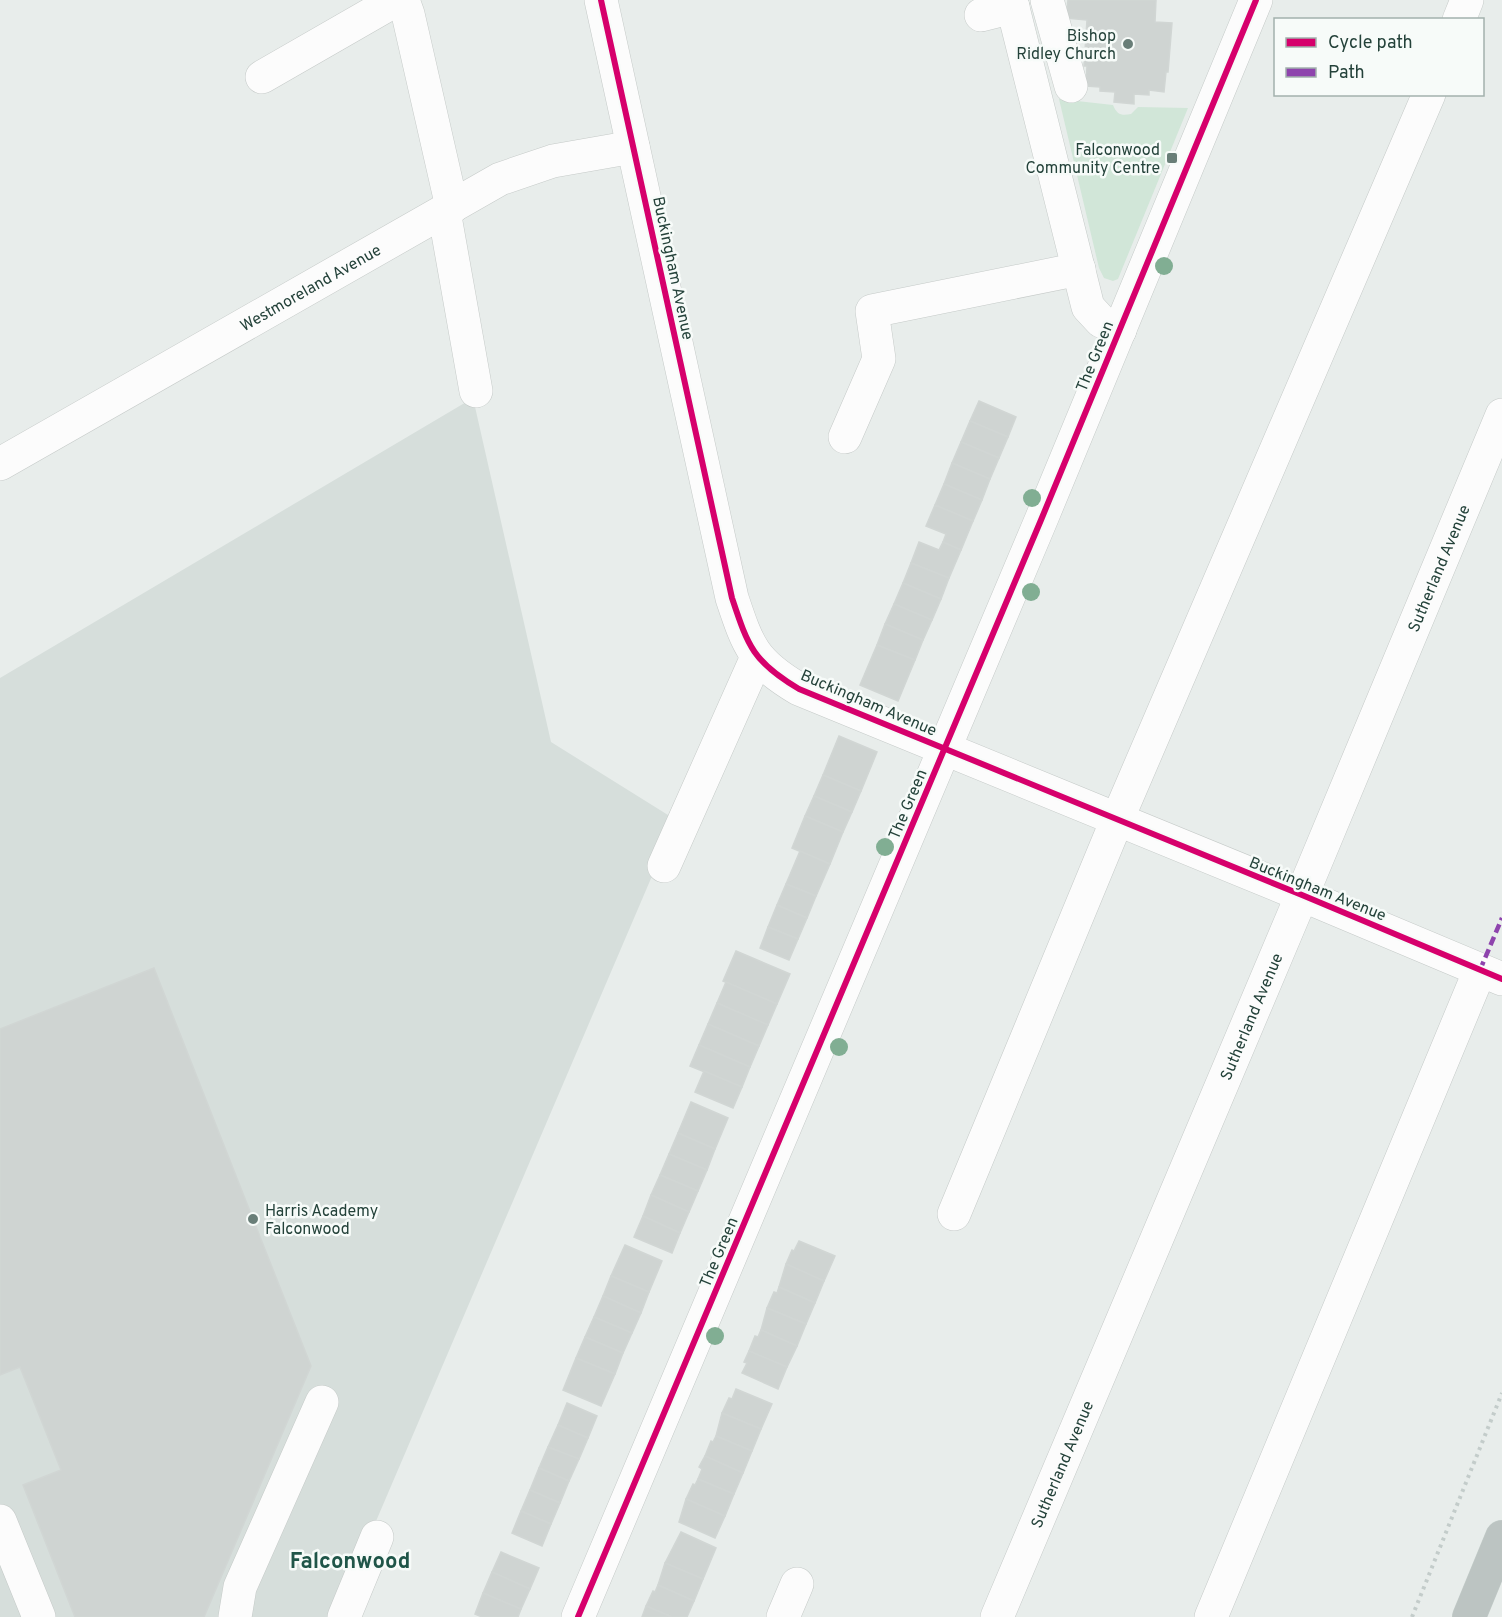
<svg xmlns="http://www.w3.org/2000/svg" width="1502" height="1617" viewBox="0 0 1502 1617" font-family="Overpass,sans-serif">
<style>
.built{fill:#d6dedb}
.green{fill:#d1e6d8}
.building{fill:#cfd4d2;stroke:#d1d6d4;stroke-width:1.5}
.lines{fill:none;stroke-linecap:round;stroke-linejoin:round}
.minor-casing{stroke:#c5cac8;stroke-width:34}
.highway-casing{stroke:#c3ccc9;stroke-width:34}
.path{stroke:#c3ccca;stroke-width:4;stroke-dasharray:3 4.5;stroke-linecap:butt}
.minor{stroke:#fcfcfc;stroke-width:33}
.highway{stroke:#bcc4c2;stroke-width:33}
.quiet{stroke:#8e44ad;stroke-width:4.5;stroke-dasharray:9 4.5;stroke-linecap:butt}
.cycleway-casing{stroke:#f7fbf9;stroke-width:10}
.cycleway{stroke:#d6006c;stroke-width:6}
.tree{fill:#81ae93}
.poi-dot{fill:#697e78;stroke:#f7fbf9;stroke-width:2}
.labels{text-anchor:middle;stroke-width:5;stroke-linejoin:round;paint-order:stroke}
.poi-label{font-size:16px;fill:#24423a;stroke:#f7fbf9;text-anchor:end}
.street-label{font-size:16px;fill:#24423a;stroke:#f7fbf9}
.district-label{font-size:22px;font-weight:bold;fill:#1f5548;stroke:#f7fbf9}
</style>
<rect width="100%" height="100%" fill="#e8edeb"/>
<path class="built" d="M473,398l78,344 125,78 -341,797h-335v-939z"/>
<path class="green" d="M1059,99l54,6c4,10 9,11 18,9l7,-7 50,1 -70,171 -5,2 -9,-3 -5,-10z"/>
<g class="building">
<path d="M1068,0h88l-1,22 17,1 -4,49h-2l-2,20 -15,-2v5l-15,-1v10l-20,-2 1,-10 -15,-1v-4l-14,-1 1,-20h-3l3,-46 -21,-2z"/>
<path d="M979,401l37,16 -8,20 -38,-16z"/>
<path d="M970,421l38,16 -9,21 -38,-16z"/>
<path d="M961,442l38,16 -9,21 -38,-16z"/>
<path d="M952,463l38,16 -8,21 -38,-16z"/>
<path d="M944,484l38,16 -9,21 -38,-16z"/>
<path d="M935,505l38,16 -12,29 -18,-8 3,-8 -20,-8z"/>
<path d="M919,542l20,8 4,-8 18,8 -12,28 -38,-15z"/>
<path d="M911,563l38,15 -8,21 -38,-16z"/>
<path d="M903,583l38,16 -9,21 -38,-16z"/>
<path d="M894,604l38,16 -9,20 -38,-16z"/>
<path d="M885,624l38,16 -8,20 -38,-15z"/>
<path d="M877,645l38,15 -17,41 -38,-16z"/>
<path d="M839,736l38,16 -16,39 -38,-16z"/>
<path d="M823,775l38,16 -9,21 -38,-16z"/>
<path d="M814,796l38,16 -9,20 -38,-16z"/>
<path d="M805,816l38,16 -13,32 -38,-16z"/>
<path d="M800,851l30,13 -14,32 -30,-12z"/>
<path d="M786,884l30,12 -9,22 -30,-13z"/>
<path d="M777,905l30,13 -9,21 -30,-12z"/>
<path d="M768,927l30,12 -9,21 -29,-12z"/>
<path d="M736,951l54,23 -13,30 -54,-23z"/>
<path d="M154,968l157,398 -107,251h-129l-52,-132 38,-15 -41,-103 -20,8v-346z"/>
<path d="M726,982l51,22 -9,21 -51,-22z"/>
<path d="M717,1003l51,22 -9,21 -51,-22z"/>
<path d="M708,1024l51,22 -9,21 -51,-22z"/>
<path d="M699,1045l51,22 -8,20 -52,-21z"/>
<path d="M704,1071l38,16 -9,21 -38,-16z"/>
<path d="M691,1102l37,16 -13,31 -37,-16z"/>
<path d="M678,1133l37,16 -8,21 -38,-16z"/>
<path d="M669,1154l38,16 -9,21 -38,-16z"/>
<path d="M660,1175l38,16 -9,21 -38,-17z"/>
<path d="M651,1195l38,17 -9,21 -37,-17z"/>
<path d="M643,1216l37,17 -8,20 -38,-16z"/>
<path d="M799,1241l36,15 -11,25 -38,-17 6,-14 2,1z"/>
<path d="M625,1245l37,16 -13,31 -38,-16z"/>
<path d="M786,1264l38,17 -9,22 -36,-16z"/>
<path d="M611,1276l38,16 -8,21 -38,-17z"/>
<path d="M779,1287l36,16 -9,21 -39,-16 7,-16 3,1z"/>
<path d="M603,1296l38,17 -9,20 -38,-16z"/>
<path d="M767,1308l39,16 -9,22 -36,-16z"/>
<path d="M594,1317l38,16 -9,20 -38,-16z"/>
<path d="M761,1330l36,16 -10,21 -38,-16 6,-15 3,1z"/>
<path d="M585,1337l38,16 -8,21 -39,-16z"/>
<path d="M749,1351l38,16 -9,22 -36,-16 5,-10 -3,-1z"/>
<path d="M576,1358l39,16 -14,32 -38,-16z"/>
<path d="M736,1389l36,15 -11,25 -39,-16 7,-15 3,1z"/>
<path d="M567,1403l30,13 -9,22 -30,-13z"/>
<path d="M722,1413l39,16 -9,22 -36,-15z"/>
<path d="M558,1425l30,13 -9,21 -31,-12z"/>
<path d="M716,1436l36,15 -9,22 -38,-17 6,-15 2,1z"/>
<path d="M548,1447l31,12 -10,22 -30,-13z"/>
<path d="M705,1456l38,17 -9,21 -36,-15 4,-10 -3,-2z"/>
<path d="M539,1468l30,13 -9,22 -30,-13z"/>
<path d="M698,1479l36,15 -9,22 -39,-17 7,-15 2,1z"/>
<path d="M530,1490l30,13 -9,21 -30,-13z"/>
<path d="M686,1499l39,17 -10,22 -36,-16z"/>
<path d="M521,1511l30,13 -9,22 -30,-13z"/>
<path d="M681,1532l35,16 -13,31 -38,-16z"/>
<path d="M501,1552l38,16 -9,21 -38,-17z"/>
<path d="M665,1563l38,16 -9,22 -36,-16z"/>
<path d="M492,1572l38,17 -9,20 -38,-16z"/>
<path d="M658,1585l36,16 -7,16h-15l-26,-11 7,-15 2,1z"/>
<path d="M483,1593l38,16 -3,8h-36l-7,-3z"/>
<path d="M646,1606l26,11h-30z"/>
</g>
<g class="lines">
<g class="minor-casing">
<g id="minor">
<path d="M403,0l5,14 44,193"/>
<path d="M601,0l131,598c16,48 21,64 67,91l503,206 200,84"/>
<path d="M1011,0l77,307 13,14 19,9"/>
<path d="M1047,0l24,86"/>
<path d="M981,15l32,-8"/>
<path d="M1459,20l8,-20"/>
<path d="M262,77l134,-77"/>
<path d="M444,211l32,180"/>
<path d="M845,437l34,-78 -7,-48 207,-42"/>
<path id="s1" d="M0,464l500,-285 53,-18 80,-14"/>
<path d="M664,866l93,-209"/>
<path d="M954,1214l163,-394 312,-726"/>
<path d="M0,1521l39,96"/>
<path d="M235,1617l5,-30 82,-185"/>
<path d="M344,1617l33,-80"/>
<path d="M578,1617l463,-1097 215,-520"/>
<path d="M783,1617l14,-33"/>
<path id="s2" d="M997,1617l305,-722 200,-480"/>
<path d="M1211,1617l269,-647"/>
</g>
</g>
<g class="highway-casing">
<path id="highway" d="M1469,1617l33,-80"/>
</g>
<path class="path" d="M1412,1617l90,-224"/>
<use href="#minor" class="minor"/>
<use href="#highway" class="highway"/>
<path class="quiet" d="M1480,970l22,-52"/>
<g class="cycleway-casing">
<g id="cycleway">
<path d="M601,0l131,598c16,48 21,64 67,91l503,206 200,84"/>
<path d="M578,1617l463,-1097 215,-520"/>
</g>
</g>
<use href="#cycleway" class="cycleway"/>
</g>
<g class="tree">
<circle cx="1164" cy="266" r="9"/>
<circle cx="1032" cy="498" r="9"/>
<circle cx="1031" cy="592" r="9"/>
<circle cx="885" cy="847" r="9"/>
<circle cx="839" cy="1047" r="9"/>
<circle cx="715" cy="1336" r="9"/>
</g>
<g class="poi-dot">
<circle cx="1128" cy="44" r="6"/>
<rect x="1166" y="152" width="12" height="12" rx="3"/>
<circle cx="253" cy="1219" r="6"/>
</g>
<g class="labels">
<g class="poi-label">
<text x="1116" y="41">Bishop<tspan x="1116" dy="18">Ridley Church</tspan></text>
<text x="1160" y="155">Falconwood<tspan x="1160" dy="18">Community Centre</tspan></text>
<text x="265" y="1216" text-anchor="start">Harris Academy<tspan x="265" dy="18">Falconwood</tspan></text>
</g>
<g class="street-label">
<text transform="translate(674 268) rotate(78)" y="6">Buckingham Avenue</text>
<text dy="6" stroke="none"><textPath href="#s1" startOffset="357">Westmoreland Avenue</textPath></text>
<text transform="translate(1094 356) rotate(-68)" y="6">The Green</text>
<text dy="6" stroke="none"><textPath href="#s2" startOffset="1138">Sutherland Avenue</textPath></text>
<text transform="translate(869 702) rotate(23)" y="6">Buckingham Avenue</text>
<text transform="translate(907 804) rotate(-67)" y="6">The Green</text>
<text transform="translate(1318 888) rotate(22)" y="6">Buckingham Avenue</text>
<text dy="6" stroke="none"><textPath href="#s2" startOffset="652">Sutherland Avenue</textPath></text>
<text transform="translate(718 1252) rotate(-67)" y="6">The Green</text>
<text dy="6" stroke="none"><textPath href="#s2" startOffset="166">Sutherland Avenue</textPath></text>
</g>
<g class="district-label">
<text x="350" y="1568">Falconwood</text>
</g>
</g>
<rect x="1274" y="18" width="210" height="78" fill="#f7fbf9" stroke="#a3b1ad" stroke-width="1.5"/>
<rect x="1286" y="38" width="30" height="9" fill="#d6006c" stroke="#a3b1ad" stroke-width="1.5"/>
<text x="1328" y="48" font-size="18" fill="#24423a">Cycle path</text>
<rect x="1286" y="68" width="30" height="9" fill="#8e44ad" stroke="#a3b1ad" stroke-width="1.5"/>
<text x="1328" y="78" font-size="18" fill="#24423a">Path</text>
</svg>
